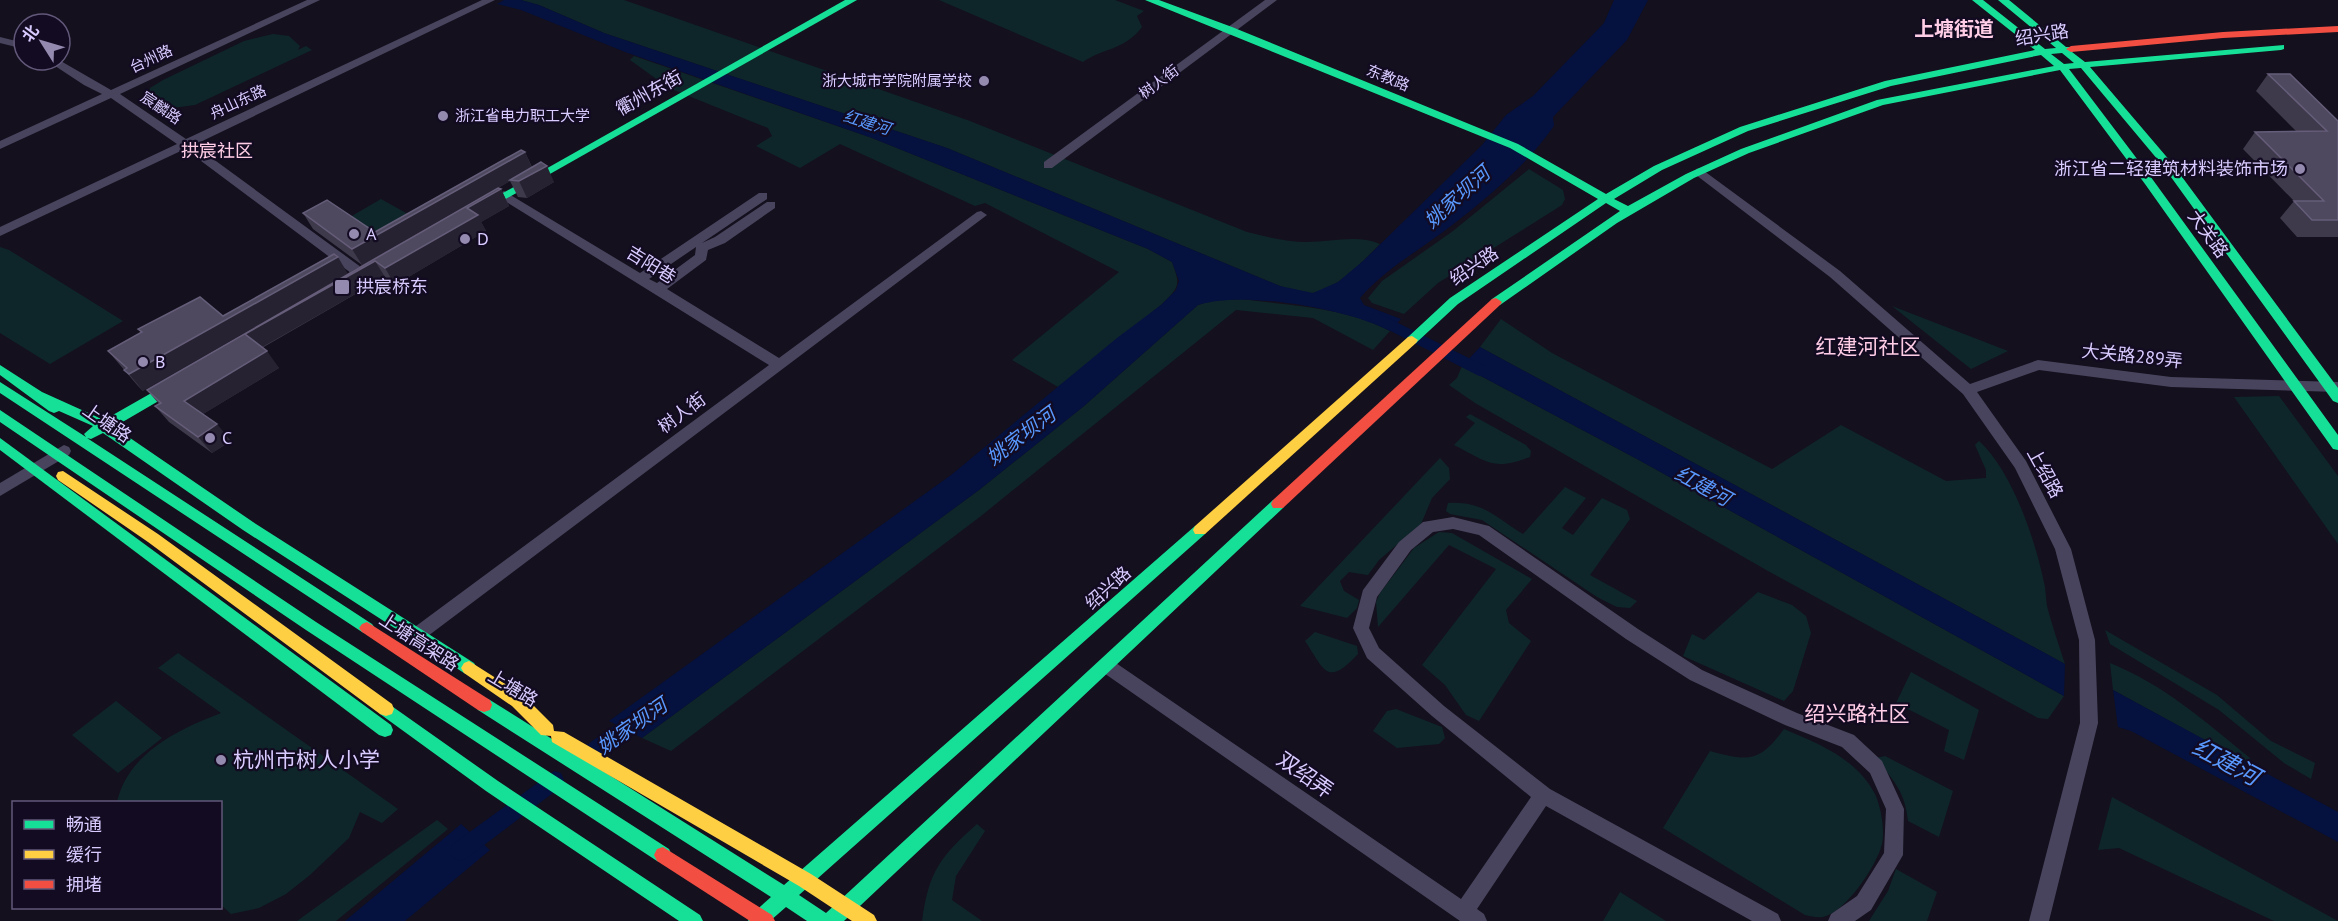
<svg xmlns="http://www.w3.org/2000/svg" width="2338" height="921" viewBox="0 0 2338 921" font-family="'PT Sans','Noto Sans SC',sans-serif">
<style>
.green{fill:#0e262a}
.water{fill:#05113e}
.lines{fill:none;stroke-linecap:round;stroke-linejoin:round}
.canal{fill:#05113e;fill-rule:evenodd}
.street{fill:#49445e;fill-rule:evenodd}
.fast{fill:#16e098;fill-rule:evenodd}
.slow{fill:#ffcf43;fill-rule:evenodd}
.jam{fill:#f24e42;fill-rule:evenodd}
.wall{fill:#3f394c}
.shaded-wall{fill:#272231}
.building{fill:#4f4960;stroke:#655d79;stroke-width:1.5}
.poi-dot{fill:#948ab0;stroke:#120b22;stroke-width:2}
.labels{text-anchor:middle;stroke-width:4.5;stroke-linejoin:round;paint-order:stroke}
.far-street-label{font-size:15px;fill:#d9cbff;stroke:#120b22}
.far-poi-label{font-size:15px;fill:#d9cbff;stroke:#120b22;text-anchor:end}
.far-water-label{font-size:16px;font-style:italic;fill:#5999ff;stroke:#120b22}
.street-label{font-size:18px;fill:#d9cbff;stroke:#120b22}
.far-quarter-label{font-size:18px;fill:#ffcde5;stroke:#120b22}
.poi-label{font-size:18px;fill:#d9cbff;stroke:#120b22;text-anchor:start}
.far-district-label{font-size:20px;font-weight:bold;fill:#ffcde5;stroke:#120b22}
.water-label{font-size:20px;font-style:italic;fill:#5999ff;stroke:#120b22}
.quarter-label{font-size:21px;fill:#ffcde5;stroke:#120b22}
.near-poi-label{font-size:21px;fill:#d9cbff;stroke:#120b22;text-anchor:start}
.near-street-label{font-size:21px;fill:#d9cbff;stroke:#120b22}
.near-water-label{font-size:24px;font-style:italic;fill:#5999ff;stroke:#120b22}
</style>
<rect width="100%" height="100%" fill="#14101d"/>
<g class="green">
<path d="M521,0h103l346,121 277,111c20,5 39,10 60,10 25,0 50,-8 73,2 -17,17 -42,45 -68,49 -10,1 -22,-4 -32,-7l-333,-138 -343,-115 -65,-28z"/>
<path d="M939,0h176l29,11 -7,5 5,11c-17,23 -39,21 -59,35z"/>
<path d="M273,34l16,2 11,10 -2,4 8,-4 6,4 -117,55 -30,4 -17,-10 2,-11 13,-8 81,-39z"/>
<path d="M634,56l238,82 276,111 24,13c9,24 7,25 -11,43l-103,82 -46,-27 107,-88 -134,-69 -10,3 -135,-62 -40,24 -44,-22 16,-10 -4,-8 -99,-40 -39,-28z"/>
<path d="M1529,169l34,21 2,9 -3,6 -124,78 -34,31 -32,-11 -4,-5 14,-17 71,-50z"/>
<path d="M381,199l43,24 -33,20 -41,-26z"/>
<path d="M0,247l9,3 114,71 -73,43 -50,-31z"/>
<path d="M1242,299c50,7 103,8 148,32l-17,19 -60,-32 -77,-8 -255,206 -310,235 -29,-13 337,-248 105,-84 114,-101 15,-5z"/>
<path d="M1892,306l116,45 -37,18z"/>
<path d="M1501,319l51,34 220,116 69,-44 105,56 40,-3v-8l-11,-25 4,-4c34,31 57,101 66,146 1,8 1,16 3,23 5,18 11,36 17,54l-585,-317z"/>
<path d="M1462,366l175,93 427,237 -16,23 -10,-1 -270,-147 -293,-168 -26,-18 8,-7z"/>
<path d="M2279,396l59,80v68l-104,-147z"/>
<path d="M1470,414l56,31 5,6 -1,6c-38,14 -42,5 -76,-12l21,-22 -9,-6z"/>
<path d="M1440,458l9,10 1,11 -18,19 -11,26 -42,36 -11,15 -19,-3 -9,9 4,10 15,9 -2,8 -10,10 -47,-12z"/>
<path d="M1565,487l21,11 -24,30 11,7 29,-37 25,12 3,9 -40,56 47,26 -7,7 -13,-1 -20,-10 -115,-77 -32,-6 -4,-3 2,-8c35,-2 47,14 75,31z"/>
<path d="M1439,532l13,1 80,46 -26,31 3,13 22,18 -52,80 -13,-6 -21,-30 -23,-20 74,-96 -47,-24 -71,82 -2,-25 4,-9 34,-45z"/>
<path d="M1758,592l34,13 14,11 5,17 -18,58 -9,10 -101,-45 9,-22 12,6z"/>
<path d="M2105,630l112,65 54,46 44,22 -4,16 -27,-16 -65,-53 -109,-66z"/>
<path d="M1315,632l42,14 1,8c-31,33 -33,17 -53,-13z"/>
<path d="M178,653l220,156 -16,14 -22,-11 -11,26 -39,37 -24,19 -27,14 -28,6 -10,-9 -1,-103h-103c11,-49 62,-73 104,-89l-63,-45z"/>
<path d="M2110,663c53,21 96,59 140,95l4,9 -141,-77z"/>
<path d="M1911,672l68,38 -15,50 -20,-9 5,-21 -53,-27z"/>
<path d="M116,701l46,37 -44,35 -46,-38z"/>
<path d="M1396,709l46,18 3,11 -6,6 -42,4 -24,-17 14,-20z"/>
<path d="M1784,729c35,15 72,29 91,65 6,13 10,36 7,50 -5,21 -36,68 -59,73 -5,1 -13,-1 -18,-2l-142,-87 47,-77c39,11 50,11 74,-22z"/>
<path d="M1885,756l68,35 -14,46 -31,-16c-3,-30 -15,-41 -32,-63z"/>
<path d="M2112,797l226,124h-64l-155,-73 -21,2z"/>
<path d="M437,820l11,9 -112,92h-39z"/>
<path d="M977,824l8,7 -29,45 -4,24 30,21h-60c7,-50 18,-64 55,-97z"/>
<path d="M1896,869l41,23 -10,29h-58l19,-30z"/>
<path d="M1620,892l46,29h-63z"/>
</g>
<g class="water">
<path d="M504,0h17l18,5 65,28 343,115 333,138 33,7 25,-11 25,-21 119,-116 24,-30 27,-19 71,-73 10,-23h34l-21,40 -74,77 1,9c-28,40 -65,70 -103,100 -31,24 -65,42 -91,72l4,7 37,14 -11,12c-42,-22 -147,-41 -192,-26l-114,101 -105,84 -337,248 -33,-17 342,-246 166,-137 44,-33 15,-15 3,-9 -7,-19 -24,-13 -276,-111 -247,-86 -104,-42 -24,-6z"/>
<path d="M1480,347l585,317 -1,32 -427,-237 -175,-93z"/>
<path d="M2113,690l225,122v30l-207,-111 -13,-4z"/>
<path d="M461,824l29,26 -85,71h-60z"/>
</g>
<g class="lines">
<g class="canal">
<path d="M1376,312l113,56 3,4 -3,4h-10l-108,-55 -2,-4z"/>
<path d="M641,707l7,3 3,6 -3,6 -59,43 -7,3 -7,-3 -3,-6 3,-6z"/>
<path d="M554,771l7,2 3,7 -3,7 -94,71 -7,3 -7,-3 -3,-7 3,-7z"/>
</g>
<g class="street">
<path d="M307,0h13l-200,94 66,45 296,-139h13l-301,145 175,128 2,3 -2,3h-10l-174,-130 -185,87v-9l177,-83 -66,-46 -111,51v-8l102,-47 -18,-9 -38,-25h13l52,30z"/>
<path d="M1265,0h12l-225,168h-8v-6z"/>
<path d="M0,37l24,6v6l-24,-6z"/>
<path d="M1700,168l140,103 130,113 68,-24 133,17 167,5v10l-167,-5 -132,-17 -62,22 49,69 45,88 24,91 3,83 -49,198h-20l51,-198 -1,-83 -24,-91 -40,-81 -52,-74 -133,-117 -134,-102v-6z"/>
<path d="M504,191l136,82 119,-80h8v6l-65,44 13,-6 52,-35h8v6l-50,35 -17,7 -2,10 -39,29 112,69 198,-146 4,-1 6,4 -567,427 -6,2 -6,-2 -2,-5 2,-5 361,-267 -269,-167 -2,-3zM696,247l-1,8 -38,28 -8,-4z"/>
<path d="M64,445l5,2 2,4 -2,4 -69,41v-13z"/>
<path d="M1453,517l36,9 149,103 64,41 95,43 57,22 28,26 22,48 -1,46 -32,55 -16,11h-27l3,-7 26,-18 27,-43 2,-44 -16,-36 -28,-26 -57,-22 -95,-45 -64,-41 -147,-104 -26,-6 -20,3 -22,18 -34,47 -8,31 10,20 65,58 106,83 228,125 3,7h-29l-206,-115 -69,103 7,5 3,7h-27l-359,-250 -3,-5 3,-5 6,-2 6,2 348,238 70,-102 -99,-81 -65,-58 -14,-30 10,-38 36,-48 24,-20z"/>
</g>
<g class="fast">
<path d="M845,0h12l-376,213h-8l-2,-2z"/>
<path d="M1145,0h14l73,27 286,117 88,50 48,-28 86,-39 145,-46 150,-31 -63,-50h11l62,49 11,-1 -58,-48h11l57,47h8l2,2 -4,3 13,10 199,-17v4l-3,1 -191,17 81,95 167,226v15l-5,-2 -170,-235 -82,-98 -12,1 84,111 185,255v15l-5,-1 -188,-265 -85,-114 -177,35 -134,48 -55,25 -77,45 -117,82h-8l-2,-3 2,-3 128,-88 -14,-8 -148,101 -42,39 -4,1 -6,-4 2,-3 42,-39 148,-99 -88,-51zM2062,53l12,10 -10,1 -13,-10zM2041,55l13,11 -177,34 -136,49 -55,25 -58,32 -14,-7 48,-29 86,-39 143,-45z"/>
<path d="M0,365l42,27 62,28 72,-41h10l1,3 -1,3 -72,42 139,95 221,141 3,5 -3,5 -5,2 -5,-2 -221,-143 -140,-97 -12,6 -4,-1 285,186 3,4 -3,4 -5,2 -5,-2 -362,-239v-11l86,55 -2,-3 9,-8 -34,-15 -5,2 -5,-2 -49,-36z"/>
<path d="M0,410l316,212 353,227 3,6 -3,6 -6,2 -6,-2 -351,-231 -306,-208z"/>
<path d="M0,438l391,287 2,5 -2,5 -6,2 -6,-2 -379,-285z"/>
<path d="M1278,499l5,1 2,4 -2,4 -439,413h-37l-21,-14 -16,14h-22l3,-6 20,-18 -293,-187 -2,-5 2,-5 6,-2 6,2 294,185 411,-359h10l2,4 -2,4 -406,361 27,18 447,-413z"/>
<path d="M386,702l112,79 202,134 3,6h-24l-193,-130 -106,-77 -2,-5 2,-5z"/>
</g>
<g class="slow">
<path d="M1412,336l6,4 -2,3 -211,191h-10l-2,-4 2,-4 213,-189z"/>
<path d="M63,471l95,63 234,170 2,5 -2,5 -6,2 -6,-2 -232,-172 -90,-62 -2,-4 2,-4z"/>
<path d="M469,661l55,35 29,29 1,6 10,1 247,142 63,41 3,6h-25l-53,-35 -247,-144 -1,-6 -10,-1 -29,-29 -48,-33 -3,-5 3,-5z"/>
</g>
<g class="jam">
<path d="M2338,26v6l-115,6 -152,14 -5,-3 5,-3 152,-14z"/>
<path d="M1496,298l6,4 -2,3 -217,203h-10l-2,-4 2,-4 219,-201z"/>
<path d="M367,622l123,78 2,5 -2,5 -6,2 -6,-2 -116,-78 -3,-4 3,-4z"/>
<path d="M663,847l109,68 3,6h-25l-93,-60 -3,-6 3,-6z"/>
</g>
</g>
<g class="wall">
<path d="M2268,74l70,47v116h-41l-17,-19 14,-17 -51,-52 12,-17h42l-41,-41z"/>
<path d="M525,152l7,15 22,15 -27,16 -9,-1 -8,-16 -12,7 3,1 8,17 -28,16 5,9 -91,54 -10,-8 -123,71 17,20 -76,46 28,27 -19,12 -43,-31 -14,-16 4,-2 -12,-14 215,-125 -49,-36 -10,-16 72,19z"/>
<path d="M200,297l-57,94 -5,-5 -30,-35 33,-18 -3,-4z"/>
</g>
<g class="shaded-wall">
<path d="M525,152l7,16 -22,12v1l-148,84 -10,-16z"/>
<path d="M547,166l7,16 -27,16 -8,-17z"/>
<path d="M501,189l8,17 -28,16 5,9 -91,54 -10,-17 82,-60z"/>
<path d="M338,257l10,17 -205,117 -14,-17z"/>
<path d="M375,261l10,16 -128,73 -12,-16z"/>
<path d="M267,351l12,17 -81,49 -14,-16z"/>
<path d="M217,424l14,17 -19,12 -14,-16z"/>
</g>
<g class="building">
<path d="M2268,74h22l48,47v99h-26l-18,-19h30l-69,-69 72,-1z"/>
<path d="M521,150l4,2 -173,97 -49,-36 24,-13 48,32z"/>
<path d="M541,162l6,4 -28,15 -9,-1z"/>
<path d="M498,188l3,1 -34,19 11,7 -93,53 -10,-7 -130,73 22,17 -83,50 33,23 -19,13 -43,-31 6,-3 -14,-13z"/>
<path d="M334,254l4,3 -209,117 -5,-4 3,-2 -19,-17 34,-19 -4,-3 62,-32 23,19z"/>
</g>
<g class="poi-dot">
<circle cx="984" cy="81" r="6"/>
<circle cx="443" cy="116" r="6"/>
<circle cx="2300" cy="169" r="6"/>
<circle cx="354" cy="234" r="6"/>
<circle cx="465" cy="239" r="6"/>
<rect x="334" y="279" width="16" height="16" rx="3"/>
<circle cx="143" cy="362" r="6"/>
<circle cx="210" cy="438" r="6"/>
<circle cx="221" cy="760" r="6"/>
</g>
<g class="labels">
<g class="far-street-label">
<text transform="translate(151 59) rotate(-25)" y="5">台州路</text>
<text transform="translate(1388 78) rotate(22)" y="5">东教路</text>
<text transform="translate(1159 82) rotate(-37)" y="5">树人街</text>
<text transform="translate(238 102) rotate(-25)" y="5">舟山东路</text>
<text transform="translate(161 108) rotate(34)" y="5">宸麟路</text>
</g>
<g class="far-poi-label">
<text x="972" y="86">浙大城市学院附属学校</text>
<text x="455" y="121" text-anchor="start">浙江省电力职工大学</text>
</g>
<g class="far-water-label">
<text transform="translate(867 122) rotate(17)" y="6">红建河</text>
</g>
<g class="street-label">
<text transform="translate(2042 35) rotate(-9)" y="6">绍兴路</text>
<text transform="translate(649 93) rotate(-29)" y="6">衢州东街</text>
<text transform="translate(2208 234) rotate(54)" y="6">大关路</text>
<text transform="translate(651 265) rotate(32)" y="6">吉阳巷</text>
<text transform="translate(1474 266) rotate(-34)" y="6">绍兴路</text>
<text transform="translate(2132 356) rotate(6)" y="6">大关路289弄</text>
<text transform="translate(682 413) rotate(-37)" y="6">树人街</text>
<text transform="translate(107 423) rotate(35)" y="6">上塘路</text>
<text transform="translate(2045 473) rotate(61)" y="6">上绍路</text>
<text transform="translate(1108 588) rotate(-42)" y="6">绍兴路</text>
<text transform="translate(419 642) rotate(33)" y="6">上塘高架路</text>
<text transform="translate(513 688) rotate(31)" y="6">上塘路</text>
</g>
<g class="far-quarter-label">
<text x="217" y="157">拱宸社区</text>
</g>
<g class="poi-label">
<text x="2288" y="175" text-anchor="end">浙江省二轻建筑材料装饰市场</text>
<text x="366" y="240">A</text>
<text x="477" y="245">D</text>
<text x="356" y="293">拱宸桥东</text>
<text x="155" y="368">B</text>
<text x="222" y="444">C</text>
</g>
<g class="far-district-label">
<text x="1954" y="36">上塘街道</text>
</g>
<g class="water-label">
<text transform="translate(1457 197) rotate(-42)" y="7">姚家坝河</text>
<text transform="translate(1021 436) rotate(-37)" y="7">姚家坝河</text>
<text transform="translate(1703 486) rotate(28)" y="7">红建河</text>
<text transform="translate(632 726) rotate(-35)" y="7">姚家坝河</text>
</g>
<g class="quarter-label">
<text x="1868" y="354">红建河社区</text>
<text x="1857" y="721">绍兴路社区</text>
</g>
<g class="near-poi-label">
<text x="233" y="767">杭州市树人小学</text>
</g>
<g class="near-street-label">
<text transform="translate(1305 775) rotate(35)" y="7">双绍弄</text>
</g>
<g class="near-water-label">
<text transform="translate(2226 762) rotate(28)" y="8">红建河</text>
</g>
</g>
<rect x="12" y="801" width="210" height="108" fill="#120b22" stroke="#62587a" stroke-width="1.5"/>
<rect x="24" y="820" width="30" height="9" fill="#16e098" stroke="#62587a" stroke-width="1.5"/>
<text x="66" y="831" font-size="18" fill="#d9cbff">畅通</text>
<rect x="24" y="850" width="30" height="9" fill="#ffcf43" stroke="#62587a" stroke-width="1.5"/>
<text x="66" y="861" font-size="18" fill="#d9cbff">缓行</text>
<rect x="24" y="880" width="30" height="9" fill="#f24e42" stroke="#62587a" stroke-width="1.5"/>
<text x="66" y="891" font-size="18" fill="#d9cbff">拥堵</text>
<g transform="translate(42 42) rotate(307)"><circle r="28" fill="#120b22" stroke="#62587a" stroke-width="1.5"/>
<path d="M0-4.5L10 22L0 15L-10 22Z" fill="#948ab0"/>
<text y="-9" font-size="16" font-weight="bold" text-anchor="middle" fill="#d9cbff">北</text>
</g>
</svg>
